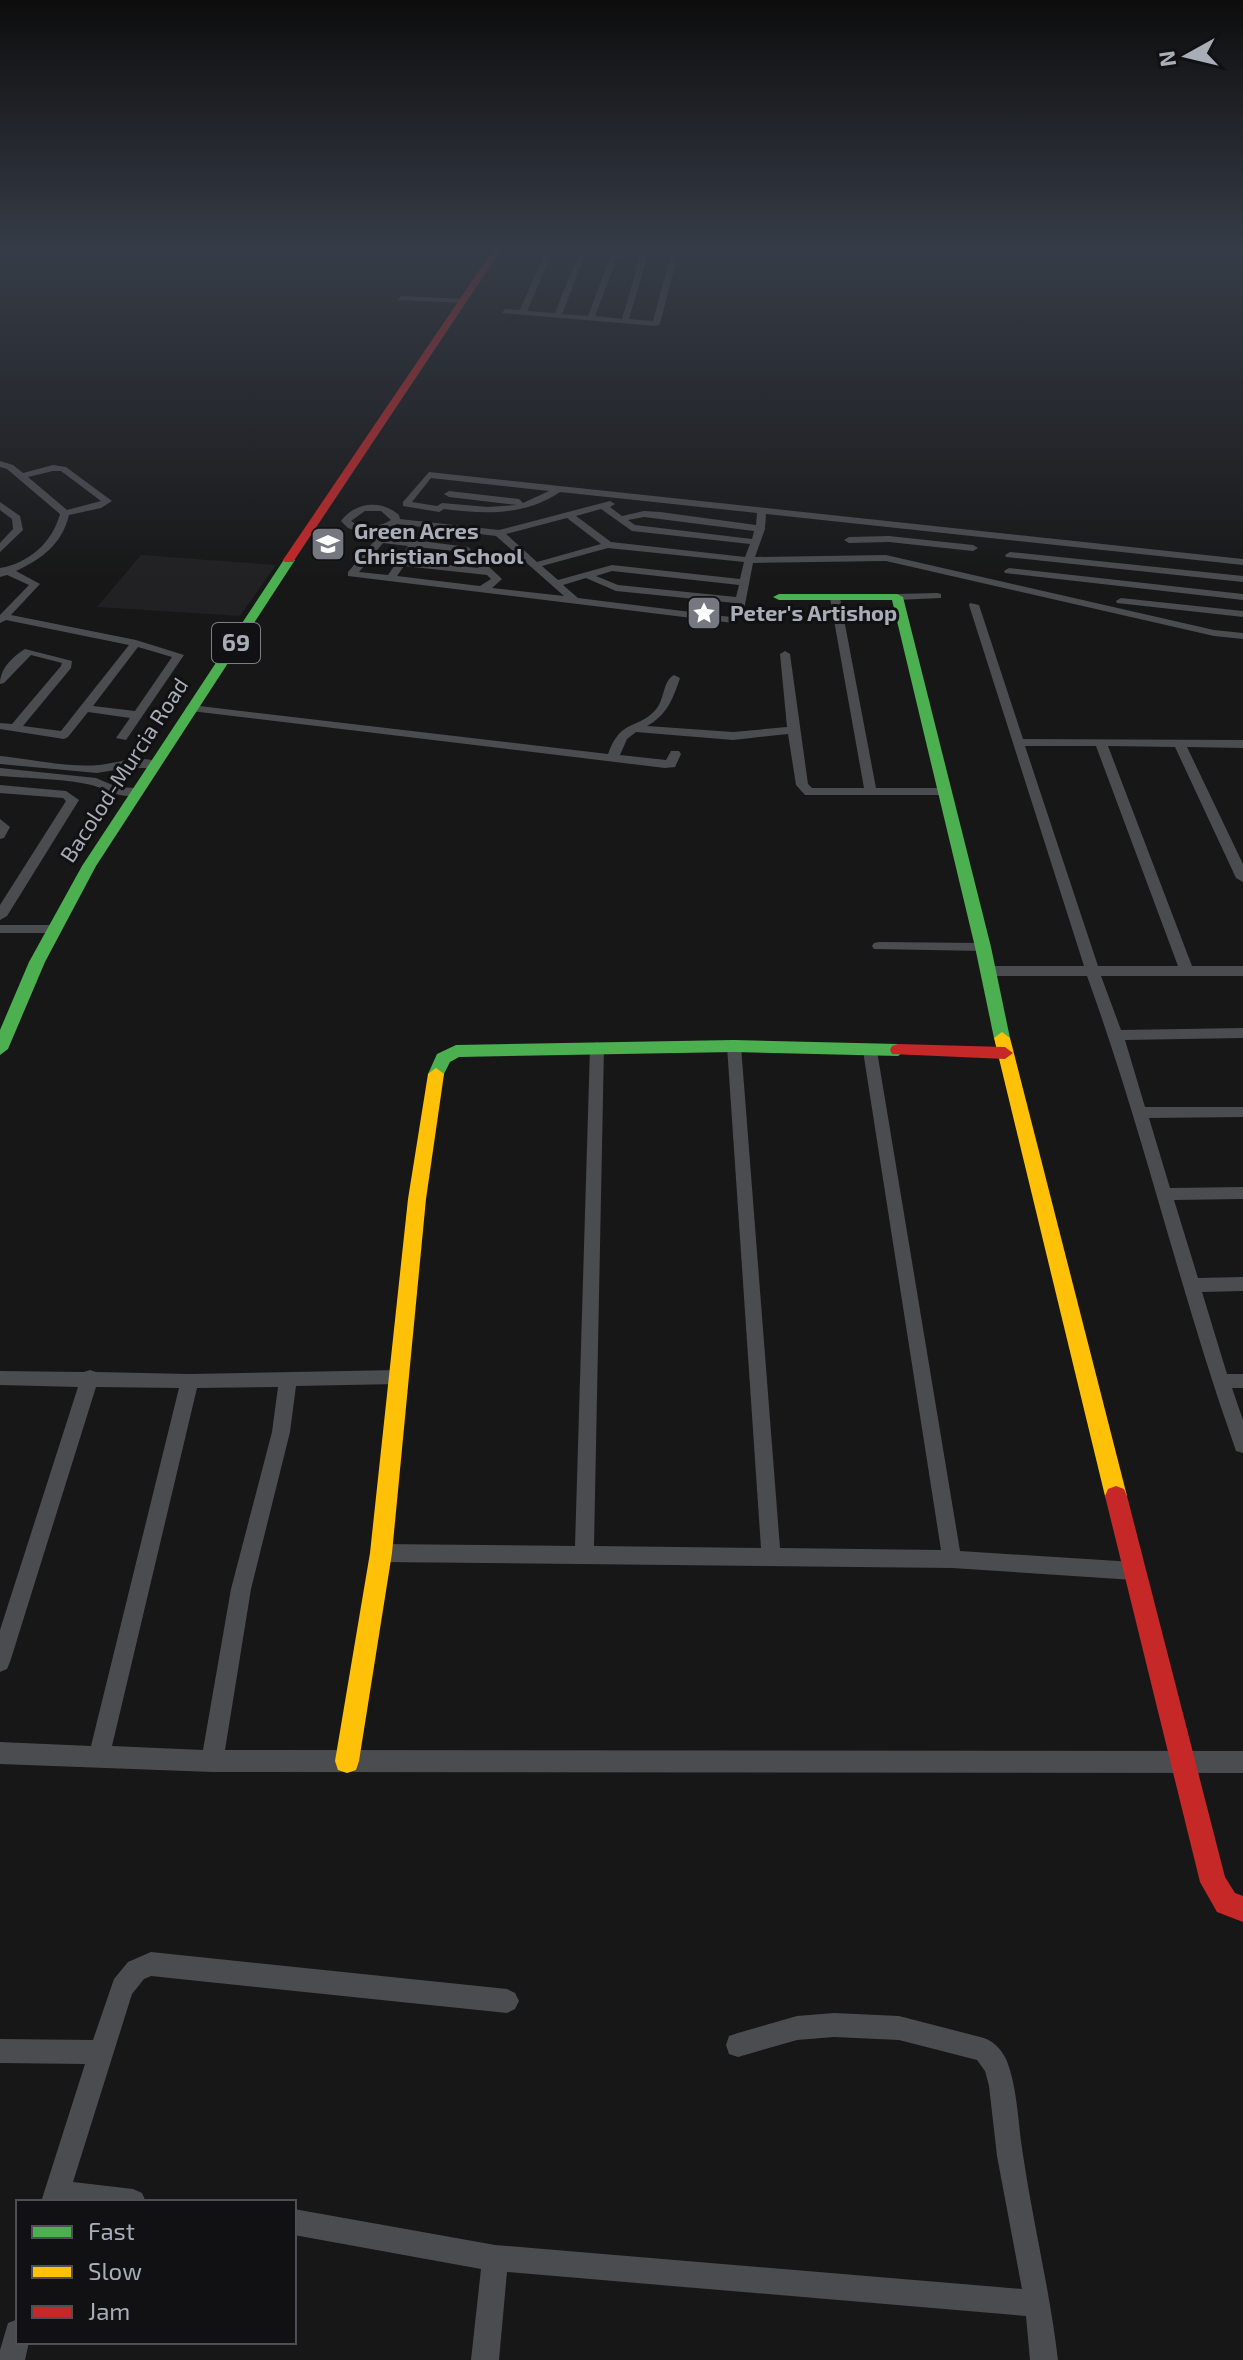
<svg xmlns="http://www.w3.org/2000/svg" width="1243" height="2360" viewBox="0 0 1243 2360" font-family="'Exo 2',sans-serif">
<style>
.built{fill:#212123}
.lines{fill:none;stroke-linecap:round;stroke-linejoin:round}
.street{fill:#4b4c50;fill-rule:evenodd}
.fast{fill:#4caf50;fill-rule:evenodd}
.slow{fill:#ffc107;fill-rule:evenodd}
.jam{fill:#c62828;fill-rule:evenodd}
.labels{text-anchor:middle;stroke-width:6;stroke-linejoin:round;paint-order:stroke}
.far-poi-label{font-size:22px;font-weight:bold;fill:#a8adb8;stroke:#111113;text-anchor:start}
.far-street-label{font-size:22px;fill:#a8adb8;stroke:#111113}
.shield{fill:#111113;stroke:#7b7e86;stroke-width:2}
.shield-label{font-size:24px;font-weight:bold;fill:#a8adb8}
</style>
<rect width="100%" height="100%" fill="#171717"/>
<path class="built" d="M141,555l135,10 -36,51 -143,-9z"/>
<g class="lines">
<g class="street">
<path d="M546,250h7l-26,61 28,2 25,-63h7l-25,64 26,2 25,-66h7l-25,66 27,3 20,-69h7l-20,69 24,2 19,-71h7l-19,74 -4,2 -154,-13 3,-4 15,1z"/>
<path d="M1197,250h46v4l-43,-2z"/>
<path d="M401,296l62,3 4,2 -4,2 -65,-3z"/>
<path d="M0,461l13,4 10,8 30,-8 13,2 46,34 -11,7 -32,7c-7,29 -27,44 -53,56l24,13 -29,31 125,25 48,15 -58,85 -10,-2 14,-20 -42,-6 -20,25 -4,2 -64,-10v-6l12,1 49,-58 1,-3 -31,-8 -27,28 -4,1c0,-15 12,-27 25,-35l47,12 -1,7 -48,58 38,5 68,-86 -123,-25 -6,3v-8l29,-30 -22,-10 -7,2v-9c29,-5 52,-25 60,-54l-53,-45 -7,-2zM53,471h8l40,30 -34,9 -39,-33zM138,647l34,10 -37,54 -42,-5z"/>
<path d="M429,472l814,87v6l-477,-51 -1,15 -10,28 131,-2 328,75 29,3v6l-29,-3 -328,-75 -133,2 -10,52 -10,8 -385,-47v-4l29,-34 35,2 7,-5 5,3 -3,3 47,6 34,32 -10,9 72,8 -68,-60 -99,-12 -17,8 -17,1 -15,-5 -7,-7c14,-19 40,-22 58,-6l1,4 99,11 111,-29 5,3 -5,3 12,9 22,-5 16,1 96,13 1,-12 -197,-21c-35,24 -76,22 -116,17l-5,3 -36,-6v-4zM431,478l118,13 -26,12 -4,-4 -70,-8 -5,3 5,3 68,8 -29,2 -46,-4 -5,3 -25,-4zM601,509l31,22 118,13 -5,13 -134,-15 -35,-26zM365,511h16l10,9c-14,8 -27,10 -40,1zM644,517l110,14 -2,8 -117,-14 -7,-5zM567,518l34,26 -64,18 -31,-28zM383,543l25,3 -20,29 -29,-3zM418,547l44,5 17,16 -71,-7zM608,548l136,14 -4,17 -128,-14 -54,15 -16,-14zM404,566l83,9 4,4 -11,7 -83,-10zM612,571l127,14 -3,12 -118,-12 -22,-9zM586,578l30,13 119,12 -4,14 -153,-19 -15,-13z"/>
<path d="M0,502l20,14 3,14 -23,22v-9l13,-14 -1,-10 -12,-9z"/>
<path d="M889,536l84,9 5,3 -5,3 -84,-9 -40,1 -5,-3 5,-3z"/>
<path d="M1010,552l233,24v6l-237,-25 -1,-2z"/>
<path d="M1009,568l234,26v6l-238,-27 -1,-2z"/>
<path d="M937,593l4,1v4l-44,2 -5,-3 5,-3z"/>
<path d="M835,595l5,3 36,190h68l6,4 -2,3h-143l-9,-10 -8,-51 -55,6 -97,-8 -9,7 -7,16 46,5 5,-9h8l2,3 -6,13 -10,1 -474,-57 -6,-3 6,-3 417,49c13,-37 32,-24 49,-46 8,-11 6,-27 17,-33l6,3c-7,21 -13,37 -33,48l86,6 54,-5 -7,-73 5,-3 5,3 18,130 4,4h52l-34,-190z"/>
<path d="M1121,598l122,13v6l-126,-14 -1,-2z"/>
<path d="M970,603l9,2 44,134 220,1v8l-56,-1 56,117v18l-7,-4 -61,-131 -67,-1 84,220h51v10h-142l20,54 122,-2v10l-118,2 20,67h98v10l-94,1 21,70 73,-1v12l-69,1 24,78 45,-1v14l-41,1 25,82h16v14h-11l11,32v33l-7,-2 -2,-6c-55,-156 -91,-315 -147,-469h-98l-7,-5 7,-5h95l-115,-361zM1025,746h71l82,220h-80z"/>
<path d="M0,756c31,3 69,12 99,9 18,-2 46,-12 61,-1l-6,4h-27l-30,5 -97,-9z"/>
<path d="M0,768l96,10 21,9 19,1 6,4c-15,10 -32,-1 -47,-6 -23,-7 -70,-8 -95,-10z"/>
<path d="M0,785l66,6 13,9 -72,116 -7,4v-15l66,-104 -3,-3 -63,-5z"/>
<path d="M0,819l10,8 -6,11 -4,1z"/>
<path d="M0,925h53l7,4 -7,4h-53z"/>
<path d="M879,942l104,1 7,4 -7,4 -109,-2 -2,-3 2,-3z"/>
<path d="M734,1041l7,5 39,502 161,2 -78,-499 7,-5 7,5 83,500 174,11 7,3 3,6 -3,6 -7,3 -182,-12 -571,-6 -7,-3 -3,-6 3,-6 7,-3 194,2 15,-499 7,-5 7,5 -10,499 167,2 -34,-502z"/>
<path d="M90,1370l6,2 94,2 208,-4 6,2 3,5 -3,5 -6,2 -102,2 -6,46 -39,157 -26,161 1018,1v22l-1031,-1 -212,-8v-22l91,4 88,-358 -83,-1 -86,275 -3,7 -7,3v-42l78,-243 -78,-2v-14l84,1zM278,1387l-6,45 -41,157 -28,161 -91,-4 85,-358z"/>
<path d="M151,1952l356,37 8,4 4,8 -4,8 -8,4 -356,-37 -7,3 -12,15 -59,188 60,7 9,4 4,9h-105l44,-138 -85,-1v-24l93,1 21,-61 14,-17z"/>
<path d="M834,2013l65,3 85,22c11,4 20,14 24,26 10,29 10,61 15,91 10,68 27,136 35,205h-28l-4,-44 -519,-44 -8,88h-28l10,-91 -187,-34v-26l201,36 527,44 -25,-133 -8,-70 -4,-15 -8,-11 -78,-20 -65,-3 -37,3 -59,17 -9,-3 -3,-9 3,-9 9,-3 59,-17z"/>
<path d="M18,2319v23h11l-4,18h-25v-10l8,-27z"/>
</g>
<g class="fast">
<path d="M285,558l10,2 -199,306 -51,96 -37,87 -8,6v-25l29,-68 53,-96z"/>
<path d="M897,594l6,3 88,350 19,91 -8,6 -8,-6 -19,-91 -83,-347h-113l-6,-3 6,-3z"/>
<path d="M734,1040l164,4 8,6 -8,6 -164,-4 -275,5 -9,5 -8,16h-12l-2,-4 9,-20 19,-9z"/>
</g>
<g class="slow">
<path d="M1002,1032l8,6 117,458 -3,7 -8,3 -8,-3 -3,-7 -111,-458z"/>
<path d="M436,1068l8,6 -18,125 -34,354 -33,208 -3,9 -9,3 -9,-3 -3,-9 35,-208 38,-354 20,-125z"/>
</g>
<g class="jam">
<path d="M493,250h8l-208,312h-8l-2,-2z"/>
<path d="M898,1044l107,3 8,6 -8,6 -113,-5 -2,-4 2,-4z"/>
<path d="M1116,1486l8,3 3,7 98,381 10,16 8,3v26l-26,-10 -17,-30 -95,-386 3,-7z"/>
</g>
</g>
<linearGradient id="sky" x2="0" y2="1"><stop stop-color="#0d0d0d"/><stop offset="0.43" stop-color="#363c47"/><stop offset="1" stop-color="#363c47" stop-opacity="0"/></linearGradient>
<rect width="1243" height="581" fill="url(#sky)"/>
<defs>
<g id="school-square" transform="scale(1.8)"><rect x="-9" y="-9" width="18" height="18" rx="4" fill="#757880" stroke="#111113"/><path d="M0-5L7-2L0 1L-7-2ZM-4 1L0 2.5L4 1V4Q0 6-4 4Z" fill="#fff"/></g>
<g id="sight-square" transform="scale(1.8)"><rect x="-9" y="-9" width="18" height="18" rx="4" fill="#757880" stroke="#111113"/><path d="M0-6L1.8-2.2L6-1.7L2.9 1.2L3.7 5.4L0 3.3L-3.7 5.4L-2.9 1.2L-6-1.7L-1.8-2.2Z" fill="#fff"/></g>
</defs>
<g fill-rule="evenodd">
<use href="#school-square" x="328" y="544"/>
<use href="#sight-square" x="704" y="613"/>
</g>
<g class="labels">
<g class="far-poi-label">
<text x="354" y="539">Green Acres<tspan x="354" dy="25">Christian School</tspan></text>
<text x="730" y="621">Peter's Artishop</text>
</g>
<g class="far-street-label">
<text transform="translate(124 770) rotate(-57)" y="8">Bacolod-Murcia Road</text>
</g>
<rect class="shield" x="212" y="623" width="48" height="40" rx="6"/>
<g class="shield-label">
<text x="236" y="651">69</text>
</g>
</g>
<rect x="16" y="2200" width="280" height="144" fill="#111113" stroke="#4d4f55" stroke-width="2"/>
<rect x="32" y="2226" width="40" height="12" fill="#4caf50" stroke="#4d4f55" stroke-width="2"/>
<text x="88" y="2240" font-size="24" fill="#a8adb8">Fast</text>
<rect x="32" y="2266" width="40" height="12" fill="#ffc107" stroke="#4d4f55" stroke-width="2"/>
<text x="88" y="2280" font-size="24" fill="#a8adb8">Slow</text>
<rect x="32" y="2306" width="40" height="12" fill="#c62828" stroke="#4d4f55" stroke-width="2"/>
<text x="88" y="2320" font-size="24" fill="#a8adb8">Jam</text>
<g transform="translate(1187 56) rotate(262)" stroke="#111113" stroke-width="6" paint-order="stroke">
<path d="M0-6L14 30L0 20L-14 30Z" fill="#a8adb8"/>
<text y="-12" font-size="22" font-weight="bold" text-anchor="middle" fill="#a8adb8">N</text>
</g>
</svg>
